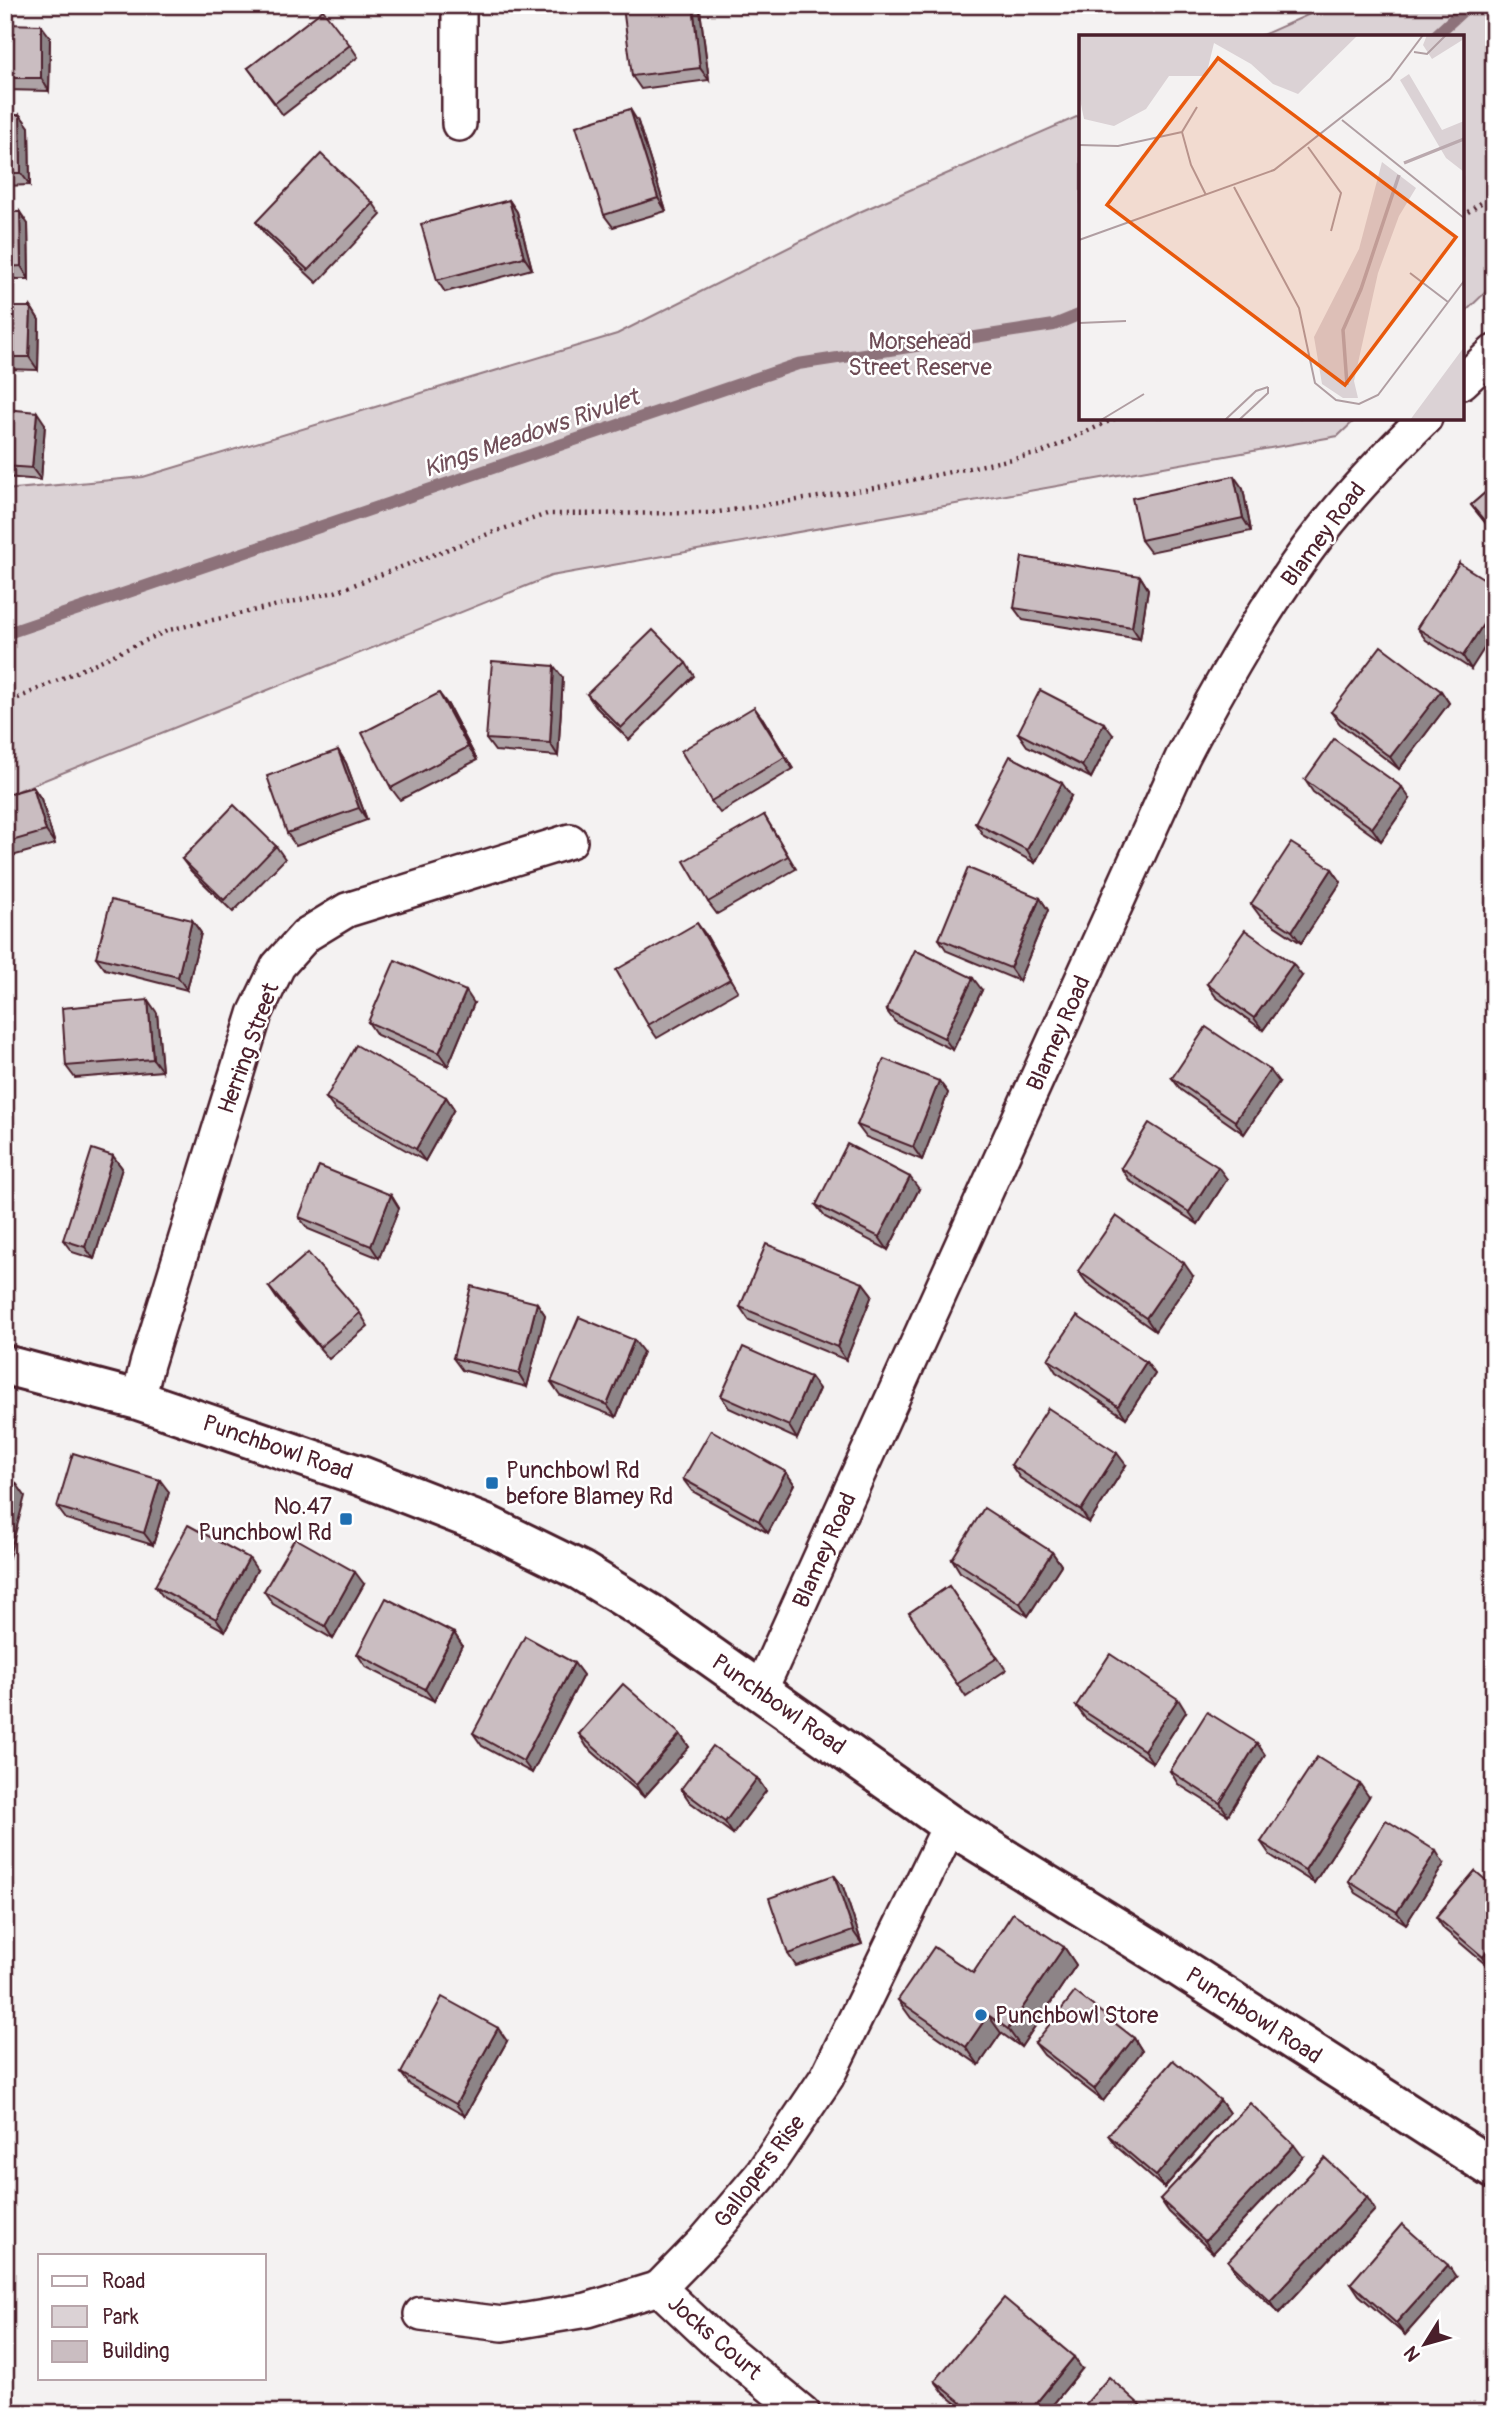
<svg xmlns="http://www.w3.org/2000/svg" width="1499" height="2418" viewBox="0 0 1499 2418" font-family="Pangolin,sans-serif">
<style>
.green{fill:#dbd2d5;stroke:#927880;stroke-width:2}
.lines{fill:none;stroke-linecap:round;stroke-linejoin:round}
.stream{stroke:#8d727a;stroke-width:12}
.street-casing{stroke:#4a1f2b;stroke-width:38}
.secondary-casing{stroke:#4a1f2b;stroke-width:44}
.path{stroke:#4a1f2b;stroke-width:4.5;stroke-dasharray:2 5;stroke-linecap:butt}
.street{stroke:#fff;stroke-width:33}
.secondary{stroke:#fff;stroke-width:38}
.wall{fill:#aea3a6;stroke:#4a1f2b;stroke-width:2}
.shaded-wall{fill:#8d8487;stroke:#4a1f2b;stroke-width:2}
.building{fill:#cabdc1;stroke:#4a1f2b;stroke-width:2}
.poi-dot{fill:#1f6fb2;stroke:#fff;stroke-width:2.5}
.labels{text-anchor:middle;stroke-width:5;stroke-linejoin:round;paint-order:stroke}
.park-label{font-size:23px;fill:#6e4c56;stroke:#fff}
.street-label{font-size:23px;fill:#4a1f2b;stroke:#fff}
.poi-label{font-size:23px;fill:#4a1f2b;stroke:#fff;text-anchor:start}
.water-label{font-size:24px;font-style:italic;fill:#714f59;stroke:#fff}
.inset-river{fill:none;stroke:#baa9ae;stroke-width:3.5}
.inset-road{fill:none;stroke:#b09ea2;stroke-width:2}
.view{fill:#e8590c;fill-opacity:0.15;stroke:#e8590c;stroke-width:3.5}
.inset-edge{fill:none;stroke:#4a1f2b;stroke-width:3.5}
</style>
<rect width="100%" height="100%" fill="#f4f2f2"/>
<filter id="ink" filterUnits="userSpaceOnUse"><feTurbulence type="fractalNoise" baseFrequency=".0143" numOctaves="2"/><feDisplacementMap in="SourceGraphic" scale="14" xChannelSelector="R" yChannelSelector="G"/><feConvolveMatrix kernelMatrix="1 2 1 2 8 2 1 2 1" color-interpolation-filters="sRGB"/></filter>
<g filter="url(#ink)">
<g class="green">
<path d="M1330,5h164v279l-32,31v-278h-204z"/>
<path d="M1081,115v303h276l-19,18 -787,140 -546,220v-306l138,-13 474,-143 238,-120z"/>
</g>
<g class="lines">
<g class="stream">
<path d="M1434,37l35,-32"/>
<path d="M5,634l793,-270 256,-39 27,-11"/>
</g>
<g class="street-casing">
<g id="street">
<path d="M459,5v119"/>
<path d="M1462,382l32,-30"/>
<path d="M138,1400l9,-36 108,-350 23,-48 28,-31 41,-25 223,-69"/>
<path d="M760,1691l423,-935c37,-71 77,-141 124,-206 35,-48 76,-91 118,-132"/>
<path d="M659,2288l53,50 91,75"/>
<path d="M421,2314l82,10 84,-14 72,-22 44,-45 58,-68 66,-98 123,-252"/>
</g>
</g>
<g class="secondary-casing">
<path id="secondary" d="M5,1365l133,35 223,76 128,50 92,45 70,43 299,211 209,129 335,215"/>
</g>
<g class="path">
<path d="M1462,216l32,-22"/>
<path d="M5,704l164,-74 166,-38 153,-58 59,-20 165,-1 152,-23 177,-37 75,-35"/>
</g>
<use href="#street" class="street"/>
<use href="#secondary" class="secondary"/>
</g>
<g class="wall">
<path d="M700,10l9,70 -68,9 -9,-13z"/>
<path d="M5,24l45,13 -1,54 -44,-1z"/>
<path d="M350,45l8,12 -75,58 -35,-47z"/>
<path d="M5,115h15l9,12 1,58 -25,1z"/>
<path d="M638,122l28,89 -53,16 -9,-12z"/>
<path d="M509,200l8,12 15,57 -87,23 -8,-12z"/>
<path d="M373,203l8,12 -64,68 -52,-49 -9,-12z"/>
<path d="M5,212l23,12 1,55h-24z"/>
<path d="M5,307h26l8,13 -1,50 -33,-1z"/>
<path d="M5,409l40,15 -4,56 -36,-3z"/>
<path d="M1494,485v49l-23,-29z"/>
<path d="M1243,489l8,42 -101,21 -9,-12z"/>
<path d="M1459,563l12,106 -45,-29 -9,-12z"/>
<path d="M1140,576l8,13 -8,50 -117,-19 -9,-12z"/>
<path d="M686,663l8,13 -65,64 -33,-33 -9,-13z"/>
<path d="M563,678l-5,78 -63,-5 -9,-12z"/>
<path d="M1441,691l8,12 -50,66 -59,-45 -9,-12z"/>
<path d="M448,705l29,55 -77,40 -9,-12z"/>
<path d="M763,719l30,50 -73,44 -9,-12z"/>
<path d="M1018,733l95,2 -22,43 -64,-32z"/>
<path d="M338,750l8,13 21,57 -71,26 -9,-13z"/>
<path d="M1305,780l105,19 -29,42 -68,-49z"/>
<path d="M33,787l8,12 14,45 -50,14v-63z"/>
<path d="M1071,796l-36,67 -51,-27 -9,-13z"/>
<path d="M764,815l8,13 24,41 -79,45 -9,-12z"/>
<path d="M276,846l9,13 -52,53 -42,-41 -9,-12z"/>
<path d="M1332,869l9,13 -40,61 -41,-27 -9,-12z"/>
<path d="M1040,898l8,12 -29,71 -72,-30 -8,-12z"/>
<path d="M192,920l9,13 -14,57 -82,-21 -9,-12z"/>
<path d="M706,935l32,56 -81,47 -9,-13z"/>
<path d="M1302,976l-39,54 -47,-33 -9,-13z"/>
<path d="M982,990l-29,60 -58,-28 -9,-12z"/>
<path d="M474,1003l-26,63 -71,-31 -9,-13z"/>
<path d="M157,1013l5,58 -87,7 -9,-12z"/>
<path d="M1172,1078l107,4 -35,52 -63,-44z"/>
<path d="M939,1081l9,12 -26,67 -56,-23 -9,-12z"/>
<path d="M446,1097l8,12 -29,52 -90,-51 -9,-12z"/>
<path d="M113,1156l9,12 -28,91 -22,-7 -9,-12z"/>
<path d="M1121,1168l106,11 -29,45 -68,-43z"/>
<path d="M919,1189l-31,61 -63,-33 -9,-12z"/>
<path d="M391,1195l8,13 -20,50 -71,-29 -9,-12z"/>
<path d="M1078,1271l115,5 -38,55 -68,-48z"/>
<path d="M863,1283l9,12 -26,65 -97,-40 -9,-13z"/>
<path d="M269,1287l91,26 8,13 -39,33 -52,-60z"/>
<path d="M537,1303l8,12 -18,72 -65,-17 -9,-12z"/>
<path d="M643,1352l-27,65 -56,-22 -9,-13z"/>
<path d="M1048,1359l98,3 9,12 -29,44 -70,-46z"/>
<path d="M810,1377l9,12 -22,50 -68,-31 -8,-12z"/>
<path d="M1011,1465h115l-37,58 -69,-45z"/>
<path d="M786,1472l8,12 -26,49 -76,-42 -9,-12z"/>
<path d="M169,1492l-16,53 -87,-26 -9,-12z"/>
<path d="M1052,1552l9,13 -33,51 -68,-44 -8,-13z"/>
<path d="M257,1570l-32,61 -61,-33 -9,-12z"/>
<path d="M364,1584l-31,55 -60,-35 -9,-13z"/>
<path d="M949,1586l57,84 -40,27 -57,-84z"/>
<path d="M454,1633l8,12 -28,56 -68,-34 -9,-13z"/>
<path d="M574,1663l9,12 -51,98 -50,-27 -9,-13z"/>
<path d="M1076,1706l110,6 -33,51 -68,-45z"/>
<path d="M579,1734h101l9,13 -45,50 -57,-50z"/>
<path d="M1257,1743l8,12 -37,60 -50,-31 -8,-13z"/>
<path d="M757,1778l9,13 -33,43 -43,-32 -9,-13z"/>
<path d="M1369,1797l-55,86 -44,-28 -9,-13z"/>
<path d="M1444,1864l-38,60 -50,-31 -8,-12z"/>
<path d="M1475,1871l16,98 -47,-40 -8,-12z"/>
<path d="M834,1875l9,12 19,57 -66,22 -8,-12z"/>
<path d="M1064,1947l12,18 -55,82 -20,-14 -22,32 -68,-47 -13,-18 75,-27z"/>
<path d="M1134,2038l8,13 -39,50 -59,-46 -9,-12z"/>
<path d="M507,2041l-42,75 -55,-31 -9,-12z"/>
<path d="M1220,2100l9,13 -65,75 -47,-41 -9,-12z"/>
<path d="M1303,2157l-90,96 -44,-41 -9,-13z"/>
<path d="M1375,2210l-96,103 -42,-40 -9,-12z"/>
<path d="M1456,2277l-51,58 -46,-40 -8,-12z"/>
<path d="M1082,2369l-36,44h-78l-24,-20 -9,-12z"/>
</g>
<g class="shaded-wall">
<path d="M693,5h4l3,5 9,70 -9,-12z"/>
<path d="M41,25l9,12 -1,54 -8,-13z"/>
<path d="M630,109l8,13 28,89 -8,-13z"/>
<path d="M20,115l9,12 1,58 -9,-12z"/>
<path d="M509,200l8,12 15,57 -8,-12z"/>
<path d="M20,212l8,12 1,55 -8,-13z"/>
<path d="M31,307l8,13 -1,50 -9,-13z"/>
<path d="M37,412l8,12 -4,56 -9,-12z"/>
<path d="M1234,476l9,13 8,42 -8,-13z"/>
<path d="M1140,576l8,13 -8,50 -8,-12z"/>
<path d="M1494,607v26l-23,36 -8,-13z"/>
<path d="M554,666l9,12 -5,78 -8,-13z"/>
<path d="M1441,691l8,12 -50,66 -9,-12z"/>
<path d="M439,693l9,12 29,55 -9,-13z"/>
<path d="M754,707l9,12 30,50 -8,-12z"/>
<path d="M1104,723l9,12 -22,43 -9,-12z"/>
<path d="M338,750l8,13 21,57 -8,-12z"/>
<path d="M1062,783l9,13 -36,67 -8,-13z"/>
<path d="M33,787l8,12 14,45 -9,-13z"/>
<path d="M1402,787l8,12 -29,42 -9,-13z"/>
<path d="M1332,869l9,13 -40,61 -9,-12z"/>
<path d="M1040,898l8,12 -29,71 -9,-13z"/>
<path d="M192,920l9,13 -14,57 -9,-13z"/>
<path d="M697,923l9,12 32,56 -8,-12z"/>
<path d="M1293,964l9,12 -39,54 -9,-12z"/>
<path d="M973,978l9,12 -29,60 -9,-12z"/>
<path d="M466,991l8,12 -26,63 -9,-13z"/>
<path d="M148,1000l9,13 5,58 -9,-12z"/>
<path d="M1270,1070l9,12 -35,52 -9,-13z"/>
<path d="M939,1081l9,12 -26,67 -9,-13z"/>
<path d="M446,1097l8,12 -29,52 -9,-12z"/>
<path d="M113,1156l9,12 -28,91 -9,-12z"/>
<path d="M1218,1167l9,12 -29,45 -9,-12z"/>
<path d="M910,1177l9,12 -31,61 -9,-13z"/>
<path d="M391,1195l8,13 -20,50 -8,-12z"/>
<path d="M1184,1263l9,13 -38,55 -9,-13z"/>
<path d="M863,1283l9,12 -26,65 -9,-13z"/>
<path d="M537,1303l8,12 -18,72 -8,-13z"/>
<path d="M634,1340l9,12 -27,65 -9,-12z"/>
<path d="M1146,1362l9,12 -29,44 -8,-12z"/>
<path d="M810,1377l9,12 -22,50 -8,-13z"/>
<path d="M1117,1453l9,12 -37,58 -8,-13z"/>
<path d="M786,1472l8,12 -26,49 -9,-12z"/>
<path d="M160,1480l9,12 -16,53 -9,-12z"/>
<path d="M16,1483l9,13 -16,61 -4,-6v-26z"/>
<path d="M1052,1552l9,13 -33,51 -8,-13z"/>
<path d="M249,1558l8,12 -32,61 -9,-12z"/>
<path d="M355,1572l9,12 -31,55 -8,-13z"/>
<path d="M454,1633l8,12 -28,56 -9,-12z"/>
<path d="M574,1663l9,12 -51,98 -9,-12z"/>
<path d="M1178,1699l8,13 -33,51 -9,-13z"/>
<path d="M680,1734l9,13 -45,50 -8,-12z"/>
<path d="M1257,1743l8,12 -37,60 -8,-12z"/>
<path d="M757,1778l9,13 -33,43 -8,-12z"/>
<path d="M1360,1784l9,13 -55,86 -9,-13z"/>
<path d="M1436,1851l8,13 -38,60 -9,-12z"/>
<path d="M834,1875l9,12 19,57 -9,-13z"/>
<path d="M1494,1944v22l-3,3 -8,-12z"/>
<path d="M1064,1947l12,18 -55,82 -13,-18z"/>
<path d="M988,2015l13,18 -22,32 -13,-18z"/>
<path d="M498,2028l9,13 -42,75 -9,-12z"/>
<path d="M1134,2038l8,13 -39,50 -9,-12z"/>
<path d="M1220,2100l9,13 -65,75 -8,-12z"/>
<path d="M1294,2145l9,12 -90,96 -8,-12z"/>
<path d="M1367,2197l8,13 -96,103 -9,-12z"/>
<path d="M1448,2265l8,12 -51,58 -9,-12z"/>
<path d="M1074,2357l8,12 -36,44h-18z"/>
</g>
<g class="building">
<path d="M635,5h58l7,63 -68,8 -9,-69z"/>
<path d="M323,10l27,35 -75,58 -27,-35z"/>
<path d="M5,24l36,1v53h-36z"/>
<path d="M630,109l28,89 -54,17 -28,-89z"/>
<path d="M5,115h15l1,58h-16z"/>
<path d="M321,154l52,49 -65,67 -52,-48z"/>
<path d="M509,200l15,57 -87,23 -16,-56z"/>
<path d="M5,212h15l1,54 -16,1z"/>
<path d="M5,307h26l-2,50h-24z"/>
<path d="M5,409l32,3 -5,56 -27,-2z"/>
<path d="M1234,476l9,42 -102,22 -9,-42z"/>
<path d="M1494,485v47l-23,-27z"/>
<path d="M1022,557l118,19 -8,51 -118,-19z"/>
<path d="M1459,563l35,22v22l-31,49 -46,-28z"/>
<path d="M653,630l33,33 -65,65 -34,-34z"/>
<path d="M1381,646l60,45 -51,66 -59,-45z"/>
<path d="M492,661l62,5 -4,77 -64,-4z"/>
<path d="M1040,690l64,33 -22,43 -64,-33z"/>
<path d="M439,693l29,54 -77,41 -29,-55z"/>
<path d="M754,707l31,50 -74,44 -30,-50z"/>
<path d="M1334,739l68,48 -30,41 -67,-48z"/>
<path d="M338,750l21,58 -72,25 -20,-57z"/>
<path d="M1010,756l52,27 -35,67 -52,-27z"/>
<path d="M33,787l13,44 -41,12v-48z"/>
<path d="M234,805l42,41 -52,54 -42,-41z"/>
<path d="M764,815l24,41 -80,46 -24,-41z"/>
<path d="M1291,843l41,26 -40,62 -41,-27z"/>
<path d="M968,868l72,30 -30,70 -71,-29z"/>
<path d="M111,900l81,20 -14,57 -82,-20z"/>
<path d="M697,923l33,56 -82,46 -32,-55z"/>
<path d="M1245,930l48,34 -39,54 -47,-34z"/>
<path d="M915,950l58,28 -29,60 -58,-28z"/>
<path d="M395,960l71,31 -27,62 -71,-31z"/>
<path d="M148,1000l5,59 -87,7 -4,-58z"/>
<path d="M1206,1027l64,43 -35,51 -63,-43z"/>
<path d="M356,1045l90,52 -30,52 -90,-51z"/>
<path d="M884,1059l55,22 -26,66 -56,-22z"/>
<path d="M1149,1123l69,44 -29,45 -68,-44z"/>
<path d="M847,1144l63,33 -31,60 -63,-32z"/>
<path d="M92,1149l21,7 -28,91 -22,-7z"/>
<path d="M319,1166l72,29 -20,51 -72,-29z"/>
<path d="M1116,1216l68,47 -38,55 -68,-47z"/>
<path d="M766,1244l97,39 -26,64 -97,-40z"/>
<path d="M308,1253l52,60 -40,34 -51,-60z"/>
<path d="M471,1286l66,17 -18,71 -66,-16z"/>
<path d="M1077,1316l69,46 -28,44 -70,-47z"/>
<path d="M579,1317l55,23 -27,65 -56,-23z"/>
<path d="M743,1347l67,30 -21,49 -68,-30z"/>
<path d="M1048,1408l69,45 -36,57 -70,-45z"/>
<path d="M711,1430l75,42 -27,49 -76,-42z"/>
<path d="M73,1453l87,27 -16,53 -87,-26z"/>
<path d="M5,1480l11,3 -11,42z"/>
<path d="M984,1508l68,44 -32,51 -68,-44z"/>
<path d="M188,1525l61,33 -33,61 -61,-33z"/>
<path d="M295,1538l60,34 -30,54 -61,-35z"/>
<path d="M949,1586l48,72 -40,26 -48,-71z"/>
<path d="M386,1598l68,35 -29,56 -68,-35z"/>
<path d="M525,1636l49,27 -51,98 -50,-28z"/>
<path d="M1110,1654l68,45 -34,51 -68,-44z"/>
<path d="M623,1684l57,50 -44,51 -57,-51z"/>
<path d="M1207,1712l50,31 -37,60 -50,-32z"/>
<path d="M713,1746l44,32 -32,44 -44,-33z"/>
<path d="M1317,1757l43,27 -55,86 -44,-28z"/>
<path d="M1386,1820l50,31 -39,61 -49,-31z"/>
<path d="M1475,1871l19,16v57l-11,13 -47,-40z"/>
<path d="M834,1875l19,56 -65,23 -19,-56z"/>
<path d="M1013,1913l51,34 -56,82 -20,-14 -22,32 -68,-47 36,-53 39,26z"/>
<path d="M1075,1992l59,46 -40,51 -59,-46z"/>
<path d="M442,1997l56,31 -42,76 -55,-31z"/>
<path d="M1173,2060l47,40 -64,76 -48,-41z"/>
<path d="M1250,2103l44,42 -89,96 -45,-42z"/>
<path d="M1325,2158l42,39 -97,104 -42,-40z"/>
<path d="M1402,2224l46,41 -52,58 -45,-40z"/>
<path d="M1004,2298l70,59 -46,56h-54l-39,-32z"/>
<path d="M1109,2377l40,36h-71z"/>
</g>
</g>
<g class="poi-dot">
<rect x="485" y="1476" width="14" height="14" rx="3.5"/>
<rect x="339" y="1512" width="14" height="14" rx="3.5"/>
<circle cx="981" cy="2015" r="7"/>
</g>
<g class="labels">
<g class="park-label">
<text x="920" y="349">Morsehead<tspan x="920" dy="26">Street Reserve</tspan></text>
</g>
<g class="street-label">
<text transform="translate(1323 534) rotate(-53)" y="8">Blamey Road</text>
<text transform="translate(1058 1033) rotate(-66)" y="8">Blamey Road</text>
<text transform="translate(248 1048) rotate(-70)" y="8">Herring Street</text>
<text transform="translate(278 1447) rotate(19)" y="8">Punchbowl Road</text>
<text transform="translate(824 1550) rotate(-66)" y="8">Blamey Road</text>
<text transform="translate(779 1704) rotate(35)" y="8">Punchbowl Road</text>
<text transform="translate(1254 2015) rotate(33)" y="8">Punchbowl Road</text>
<text transform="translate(759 2171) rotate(-53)" y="8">Gallopers Rise</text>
<text transform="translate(715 2337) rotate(41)" y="8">Jocks Court</text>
</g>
<g class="poi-label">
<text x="506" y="1478">Punchbowl Rd<tspan x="506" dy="26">before Blamey Rd</tspan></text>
<text x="332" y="1514" text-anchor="end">No.47<tspan x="332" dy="26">Punchbowl Rd</tspan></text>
<text x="995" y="2023">Punchbowl Store</text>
</g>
<g class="water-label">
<text transform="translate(531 433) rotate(-19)" y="8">Kings Meadows Rivulet</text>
</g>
</g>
<g transform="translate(1079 35)">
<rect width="385" height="385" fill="#f4f2f2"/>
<path d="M0,0h279l-60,59 -25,-10 -22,-20 -37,-21 -8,33h-37l-23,33 -32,17 -30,-7 -5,-25zM348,0h37v4l-32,20 -9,-14zM330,39l33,56 22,-9v51l-18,-14 -46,-78zM303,127l34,26 -17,28 -21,57 -24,108 4,17h-15l-21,-14 -8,-47 45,-88zM385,312v73h-54z" fill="#dbd2d5"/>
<path class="inset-river" d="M325,128l60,-24M268,350l-4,-55 18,-41 38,-114"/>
<path class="inset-road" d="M335,17l13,2 19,-19M118,72l-15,25 9,33 15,30M263,85l122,98M0,110l39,1 64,-14M229,112l33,46 -10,38M155,152l65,121 16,75 21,17 23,4 19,-9 86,-114M0,205l195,-70 116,-91 33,-44M331,238l38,29M0,288l47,-2M22,385l43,-26M146,385l31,-29 12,-4M160,385l29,-27v-6"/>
<path class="view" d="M139,23l238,179 -111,148 -238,-180z"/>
<rect width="385" height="385" class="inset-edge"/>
</g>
<rect width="1499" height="2418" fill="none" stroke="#fff" stroke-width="28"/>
<rect x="14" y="14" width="1471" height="2390" fill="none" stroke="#4a1f2b" stroke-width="2.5" filter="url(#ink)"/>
<rect x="38" y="2254" width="228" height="126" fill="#ffffff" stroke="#b7a5aa" stroke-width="2"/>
<rect x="52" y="2276" width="35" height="10" fill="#ffffff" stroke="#b7a5aa" stroke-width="2"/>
<text x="102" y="2288" font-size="21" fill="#4a1f2b">Road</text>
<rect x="52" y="2306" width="35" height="21" fill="#dbd2d5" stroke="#b7a5aa" stroke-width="2"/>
<text x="102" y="2324" font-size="21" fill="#4a1f2b">Park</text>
<rect x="52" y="2341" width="35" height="21" fill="#cabdc1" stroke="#b7a5aa" stroke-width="2"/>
<text x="102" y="2358" font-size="21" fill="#4a1f2b">Building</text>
<g transform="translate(1425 2344) rotate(233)" stroke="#ffffff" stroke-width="5" paint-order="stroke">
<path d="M0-5L12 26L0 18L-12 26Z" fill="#4a1f2b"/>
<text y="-10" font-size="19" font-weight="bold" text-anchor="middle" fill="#4a1f2b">N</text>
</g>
</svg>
